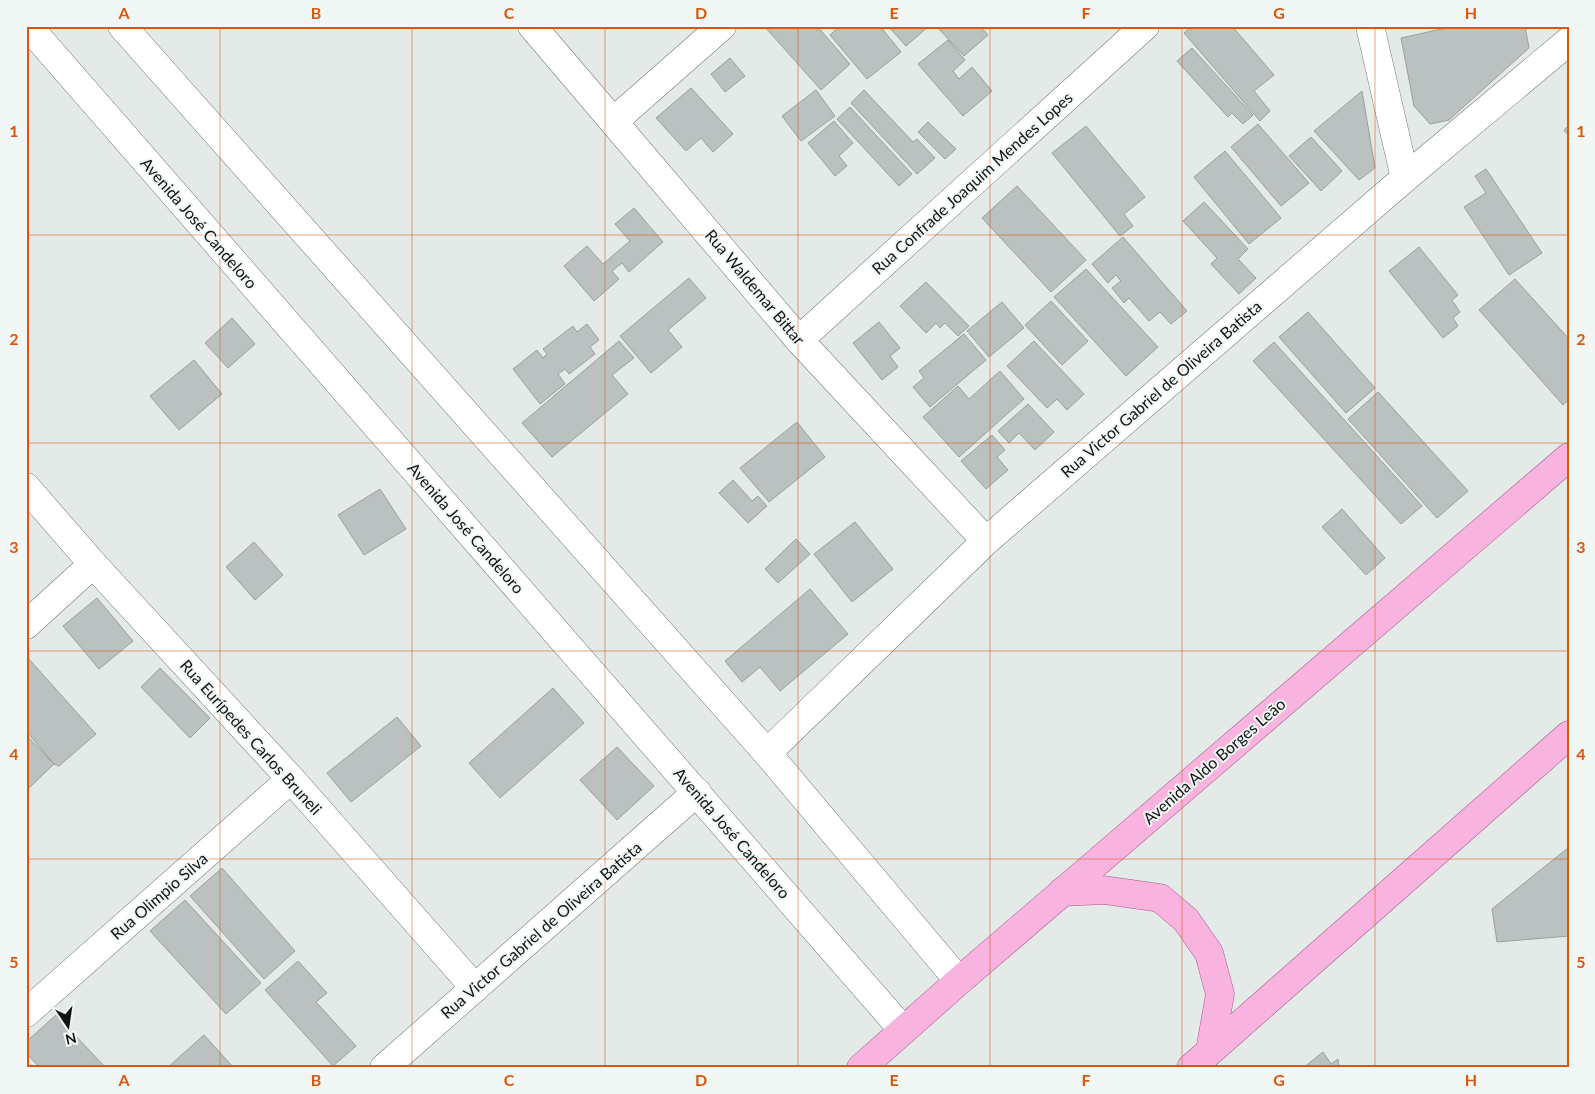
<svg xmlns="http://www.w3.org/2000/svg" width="1595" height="1094" viewBox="0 0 1595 1094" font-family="Lato,sans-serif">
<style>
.building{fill:#bbc1c0;stroke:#9aa09f}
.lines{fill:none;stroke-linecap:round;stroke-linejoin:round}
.minor-casing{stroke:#727877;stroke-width:29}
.major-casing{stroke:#a55a8a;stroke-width:29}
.minor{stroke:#fff;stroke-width:28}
.major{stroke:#f8b3df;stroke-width:28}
.grid{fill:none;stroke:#dd560c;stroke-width:1;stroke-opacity:0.55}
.labels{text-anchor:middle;stroke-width:4;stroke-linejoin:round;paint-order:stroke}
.street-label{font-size:16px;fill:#111313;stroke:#f0f7f5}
.neatline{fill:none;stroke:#dd560c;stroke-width:2}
.grid-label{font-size:16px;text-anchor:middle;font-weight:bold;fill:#dd560c}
</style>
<rect width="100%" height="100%" fill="#e3eae8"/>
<g class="building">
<path d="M766,26h51l33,38 -29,26 -56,-63z"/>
<path d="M840,26h40l21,26 -34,27 -37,-44z"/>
<path d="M888,26h41l-23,20z"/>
<path d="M980,26l8,9 -24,21 -27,-29z"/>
<path d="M1192,26h40l42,49 -20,16 16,20 -10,10 -76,-88z"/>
<path d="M1455,26h70l4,22 -80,72 -19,4 -16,-18 -13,-68z"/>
<path d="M948,40l17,20 -12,11 6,8 13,-12 20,24 -29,25 -45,-52z"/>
<path d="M1192,48l61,67 -10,9 -11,-11 -4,4 -51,-56z"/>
<path d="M730,58l15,18 -20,16 -14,-18z"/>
<path d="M691,88l42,46 -20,18 -12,-14 -15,13 -30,-33z"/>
<path d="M816,90l19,26 -34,25 -19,-25z"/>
<path d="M864,90l49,52 4,-3 18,19 -18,16 -66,-71z"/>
<path d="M1362,91l13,77 -16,12 -45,-49z"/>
<path d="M850,107l62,67 -13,12 -62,-67z"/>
<path d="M834,121l19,22 -14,13 8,10 -12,10 -27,-33z"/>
<path d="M928,122l28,27 -11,10 -27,-27z"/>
<path d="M1258,124l51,59 -28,23 -50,-59z"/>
<path d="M1569,125v11l-5,-6z"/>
<path d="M1086,126l59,71 -21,17 9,12 -13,10 -68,-83z"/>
<path d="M1311,137l31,34 -21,20 -32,-35z"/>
<path d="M1225,151l56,67 -32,26 -55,-67z"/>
<path d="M1486,169l56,84 -33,22 -45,-68 22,-14 -11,-17z"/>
<path d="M1017,186l69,74 -35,32 -69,-74z"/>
<path d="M1204,202l44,47 -10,10 18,19 -17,16 -28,-30 6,-6 -34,-37z"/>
<path d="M634,208l29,34 -34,30 -7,-9 -10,8 7,8 -25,22 -30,-35 23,-20 16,18 27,-23 -15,-17z"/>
<path d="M1123,237l64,74 -16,13 -11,-12 -11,9 -20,-23 -5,5 -12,-15 9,-7 -5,-6 -8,8 -16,-19z"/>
<path d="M1419,247l39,48 -6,5 8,12 -7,6 5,8 -15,12 -54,-67z"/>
<path d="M1086,269l72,78 -32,29 -72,-79z"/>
<path d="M689,278l17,20 -38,32 14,17 -31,26 -31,-37z"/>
<path d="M1515,279l54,60v60l-6,6 -84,-95z"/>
<path d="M926,282l43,44 -11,10 -13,-13 -5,5 -4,-5 -10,10 -26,-27z"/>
<path d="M1051,301l37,40 -26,24 -37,-40z"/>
<path d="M1002,302l22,26 -35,29 -22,-26z"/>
<path d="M1308,312l67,76 -29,25 -67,-76z"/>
<path d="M232,318l23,26 -27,24 -23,-25z"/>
<path d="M879,322l21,26 -10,8 8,11 -16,13 -29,-37z"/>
<path d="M587,324l12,16 -9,7 5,7 -26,20 -4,-5 -7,5 7,10 -25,20 -27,-35 24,-19 6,8 4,-4 -4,-5 30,-23 4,6z"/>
<path d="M964,334l22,26 -56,47 -17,-20 11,-9 -5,-7z"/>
<path d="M619,341l15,17 -22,17 16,19 -76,63 -30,-34z"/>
<path d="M1034,341l50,53 -17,16 -10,-11 -10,9 -40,-42z"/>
<path d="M1274,342l148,164 -21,18 -148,-163z"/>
<path d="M194,360l28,34 -43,36 -29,-34z"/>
<path d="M1000,371l24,28 -65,58 -36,-40 35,-31 11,13z"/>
<path d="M1378,392l90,99 -31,27 -89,-99z"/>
<path d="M1028,404l26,28 -19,18 -16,-17 -10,10 -11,-12z"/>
<path d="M797,422l28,35 -56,45 -29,-34z"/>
<path d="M992,435l13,15 -8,7 11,13 -22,19 -25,-28z"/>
<path d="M733,480l19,21 6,-5 9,10 -19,17 -29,-30z"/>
<path d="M380,489l26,40 -42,26 -26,-40z"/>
<path d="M1342,509l43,49 -19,17 -44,-48z"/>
<path d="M855,522l38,47 -41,33 -38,-48z"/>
<path d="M796,539l14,15 -32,29 -13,-14z"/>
<path d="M254,542l29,33 -28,25 -29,-33z"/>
<path d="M810,589l38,45 -68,57 -20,-24 -18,15 -17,-21z"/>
<path d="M97,598l36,43 -34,28 -36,-43z"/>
<path d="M28,658l68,76 -37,32 -5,-2 -28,-33v-71z"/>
<path d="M160,668l50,50 -20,20 -49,-51z"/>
<path d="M553,688l31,35 -84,75 -31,-35z"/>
<path d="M397,717l24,29 -70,56 -24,-29z"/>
<path d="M26,735l28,29 -25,24 -3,-3z"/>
<path d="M617,747l37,39 -37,34 -37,-40z"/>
<path d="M1569,847v89l-72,6 -5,-33z"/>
<path d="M222,868l73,83 -31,28 -74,-83z"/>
<path d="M185,900l76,83 -35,31 -76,-83z"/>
<path d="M298,961l29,32 -11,9 40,44 -23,20 -68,-76z"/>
<path d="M56,1015l50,53h-66l-14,-15v-11z"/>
<path d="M204,1035l30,33h-67z"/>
<path d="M1323,1052l8,12 7,-5 1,9h-36z"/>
</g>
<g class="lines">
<g class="minor-casing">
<g id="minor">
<path d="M28,26l875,1004"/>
<path d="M122,26l645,727 192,228"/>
<path d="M532,26l267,314 187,201"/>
<path d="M1370,26l35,152"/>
<path d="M614,121l108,-95"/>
<path d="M799,340l346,-314"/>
<path d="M26,487l67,77 198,215 184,209"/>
<path d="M26,625l67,-61"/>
<path d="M767,753l219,-212 419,-363 164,-137"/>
<path d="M26,1013l265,-234"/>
<path d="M384,1068l313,-276"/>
</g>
</g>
<g class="major-casing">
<g id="major">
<path d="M1062,892l42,-2 56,8 26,22 23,33 11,41 -10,57"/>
<path d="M861,1068l98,-87 610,-524"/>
<path d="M1191,1068l378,-333"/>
</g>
</g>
<use href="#minor" class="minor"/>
<use href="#major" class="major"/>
</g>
<path class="grid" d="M220,26v1042M412,26v1042M605,26v1042M798,26v1042M990,26v1042M1182,26v1042M1375,26v1042M26,235h1543M26,443h1543M26,651h1543M26,859h1543"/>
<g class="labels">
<g class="street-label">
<text transform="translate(972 183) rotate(-42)" y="6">Rua Confrade Joaquim Mendes Lopes</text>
<text transform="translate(199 223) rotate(49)" y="6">Avenida José Candeloro</text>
<text transform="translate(755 287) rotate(50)" y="6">Rua Waldemar Bittar</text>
<text transform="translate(1161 389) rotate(-41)" y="6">Rua Victor Gabriel de Oliveira Batista</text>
<text transform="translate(466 528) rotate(49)" y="6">Avenida José Candeloro</text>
<text transform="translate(251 737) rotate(48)" y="6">Rua Eurípedes Carlos Bruneli</text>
<text transform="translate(1214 761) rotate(-41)" y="6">Avenida Aldo Borges Leão</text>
<text transform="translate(732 833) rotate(49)" y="6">Avenida José Candeloro</text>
<text transform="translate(159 896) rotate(-41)" y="6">Rua Olimpio Silva</text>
<text transform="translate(541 930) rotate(-41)" y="6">Rua Victor Gabriel de Oliveira Batista</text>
</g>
</g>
<rect width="1595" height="1094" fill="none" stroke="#f0f7f5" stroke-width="55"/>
<g transform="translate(68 1026) rotate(167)" stroke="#f0f7f5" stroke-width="4" paint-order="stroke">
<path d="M0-4L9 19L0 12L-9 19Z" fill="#111313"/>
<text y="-8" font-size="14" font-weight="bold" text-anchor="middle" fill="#111313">N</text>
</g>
<rect x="28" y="28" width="1540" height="1038" class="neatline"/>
<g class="grid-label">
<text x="124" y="19">A</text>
<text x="316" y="19">B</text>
<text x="509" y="19">C</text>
<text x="701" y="19">D</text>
<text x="894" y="19">E</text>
<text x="1086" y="19">F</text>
<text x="1279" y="19">G</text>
<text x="1471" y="19">H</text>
<text x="14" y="137">1</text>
<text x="1581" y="137">1</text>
<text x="14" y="345">2</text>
<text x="1581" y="345">2</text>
<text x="14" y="553">3</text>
<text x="1581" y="553">3</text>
<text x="14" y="760">4</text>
<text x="1581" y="760">4</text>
<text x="14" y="968">5</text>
<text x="1581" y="968">5</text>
<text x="124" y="1086">A</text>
<text x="316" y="1086">B</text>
<text x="509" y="1086">C</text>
<text x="701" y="1086">D</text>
<text x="894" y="1086">E</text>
<text x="1086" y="1086">F</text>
<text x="1279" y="1086">G</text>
<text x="1471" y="1086">H</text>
</g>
</svg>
